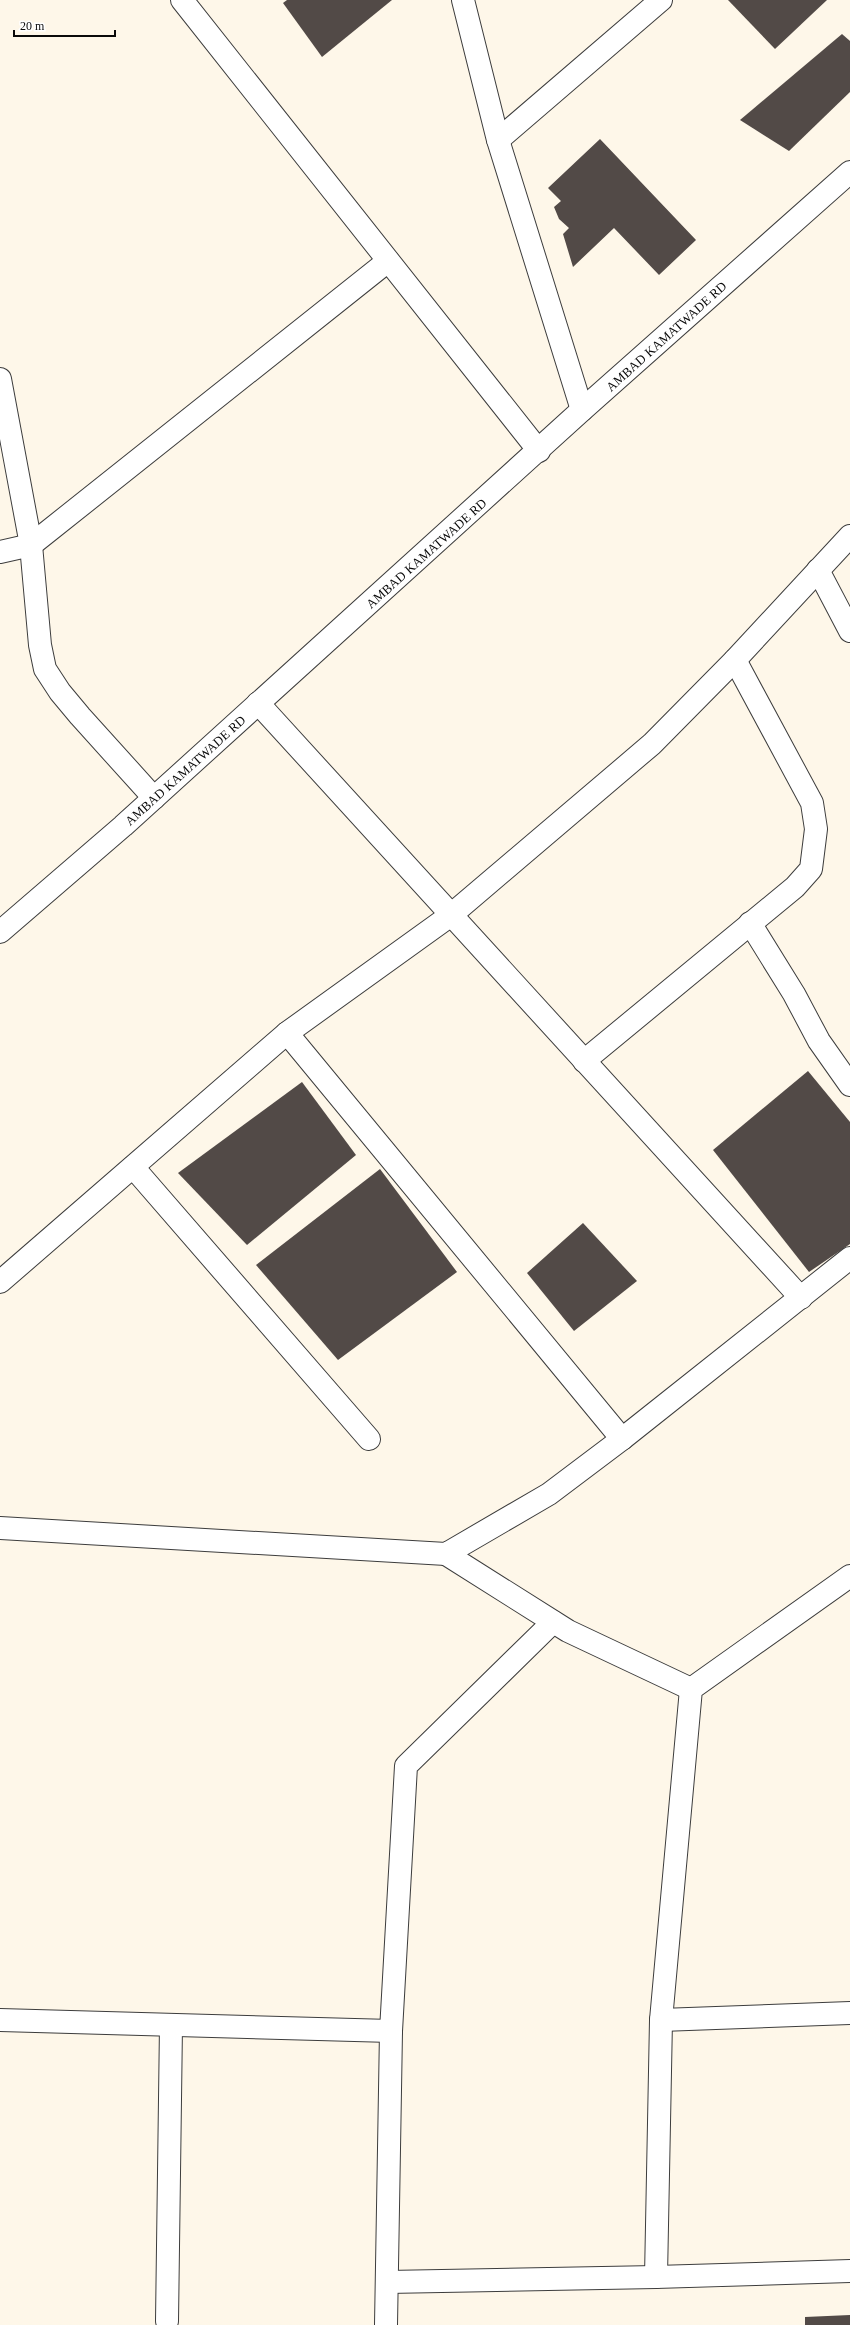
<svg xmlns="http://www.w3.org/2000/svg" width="850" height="2325" viewBox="0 0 850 2325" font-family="'Times New Roman',serif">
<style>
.building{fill:#524a47}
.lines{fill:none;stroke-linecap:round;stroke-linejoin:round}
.minor-casing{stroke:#3d3d3d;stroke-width:24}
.tertiary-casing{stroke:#3d3d3d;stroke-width:24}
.minor{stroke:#fff;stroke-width:22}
.tertiary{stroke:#fff;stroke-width:22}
.labels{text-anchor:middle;stroke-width:4;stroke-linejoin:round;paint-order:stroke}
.street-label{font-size:13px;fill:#0a0a0a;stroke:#fff}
</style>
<rect width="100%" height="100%" fill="#fef7e9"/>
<g class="building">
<path d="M287,0h105l-70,57 -39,-54z"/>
<path d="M728,0h99l-52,49z"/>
<path d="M842,34l8,7v51l-61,59 -49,-31z"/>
<path d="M600,139l96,101 -37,35 -45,-47 -41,39 -10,-33 6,-6 -10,-9 -5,-12 7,-6 -13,-13z"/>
<path d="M808,1071l42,51v122l-41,28 -96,-122z"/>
<path d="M302,1082l54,73 -109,90 -69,-72z"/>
<path d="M380,1169l77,103 -119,88 -82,-95z"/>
<path d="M583,1223l54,58 -63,50 -47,-58z"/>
<path d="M850,2315v10h-45v-8z"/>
</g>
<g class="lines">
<g class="minor-casing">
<g id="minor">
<path d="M182,0l357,451"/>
<path d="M463,0l35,140 84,270"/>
<path d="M498,140l163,-140"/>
<path d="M0,379l31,166 9,100 5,24 15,23 20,24 74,82"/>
<path d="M0,552l31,-7 357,-284"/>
<path d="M818,570l32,61"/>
<path d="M258,703l543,595"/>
<path d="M750,923l44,71 25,47 31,44"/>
<path d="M287,1033l335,406"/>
<path d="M584,1061l211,-174 16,-18 5,-40 -4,-26 -77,-143"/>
<path d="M133,1167l236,272"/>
<path d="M0,1282l287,-249 164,-118 201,-171 83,-84 115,-124"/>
<path d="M0,1528l446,26 103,-60 73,-55 228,-181"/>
<path d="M446,1554l122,77 123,58"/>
<path d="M0,2020l391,11 15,-265 147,-144"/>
<path d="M661,2020l189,-7"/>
<path d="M656,2277l5,-257 30,-331 159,-113"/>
<path d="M387,2282l269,-5 194,-6"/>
<path d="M167,2321l4,-296"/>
<path d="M386,2325l5,-294"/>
</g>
</g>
<g class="tertiary-casing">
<path id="tertiary" d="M0,932l123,-106 459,-416 268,-238"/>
</g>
<use href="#minor" class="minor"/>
<use href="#tertiary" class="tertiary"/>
</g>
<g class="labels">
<g class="street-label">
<text transform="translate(666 336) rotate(-42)" y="5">AMBAD KAMATWADE RD</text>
<text transform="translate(426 553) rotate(-42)" y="5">AMBAD KAMATWADE RD</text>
<text transform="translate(185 770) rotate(-42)" y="5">AMBAD KAMATWADE RD</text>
</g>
</g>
<path d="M14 30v6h101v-6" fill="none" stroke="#0a0a0a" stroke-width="2"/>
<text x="20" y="30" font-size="12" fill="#0a0a0a" stroke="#ffffff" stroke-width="3" paint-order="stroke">20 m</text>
</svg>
